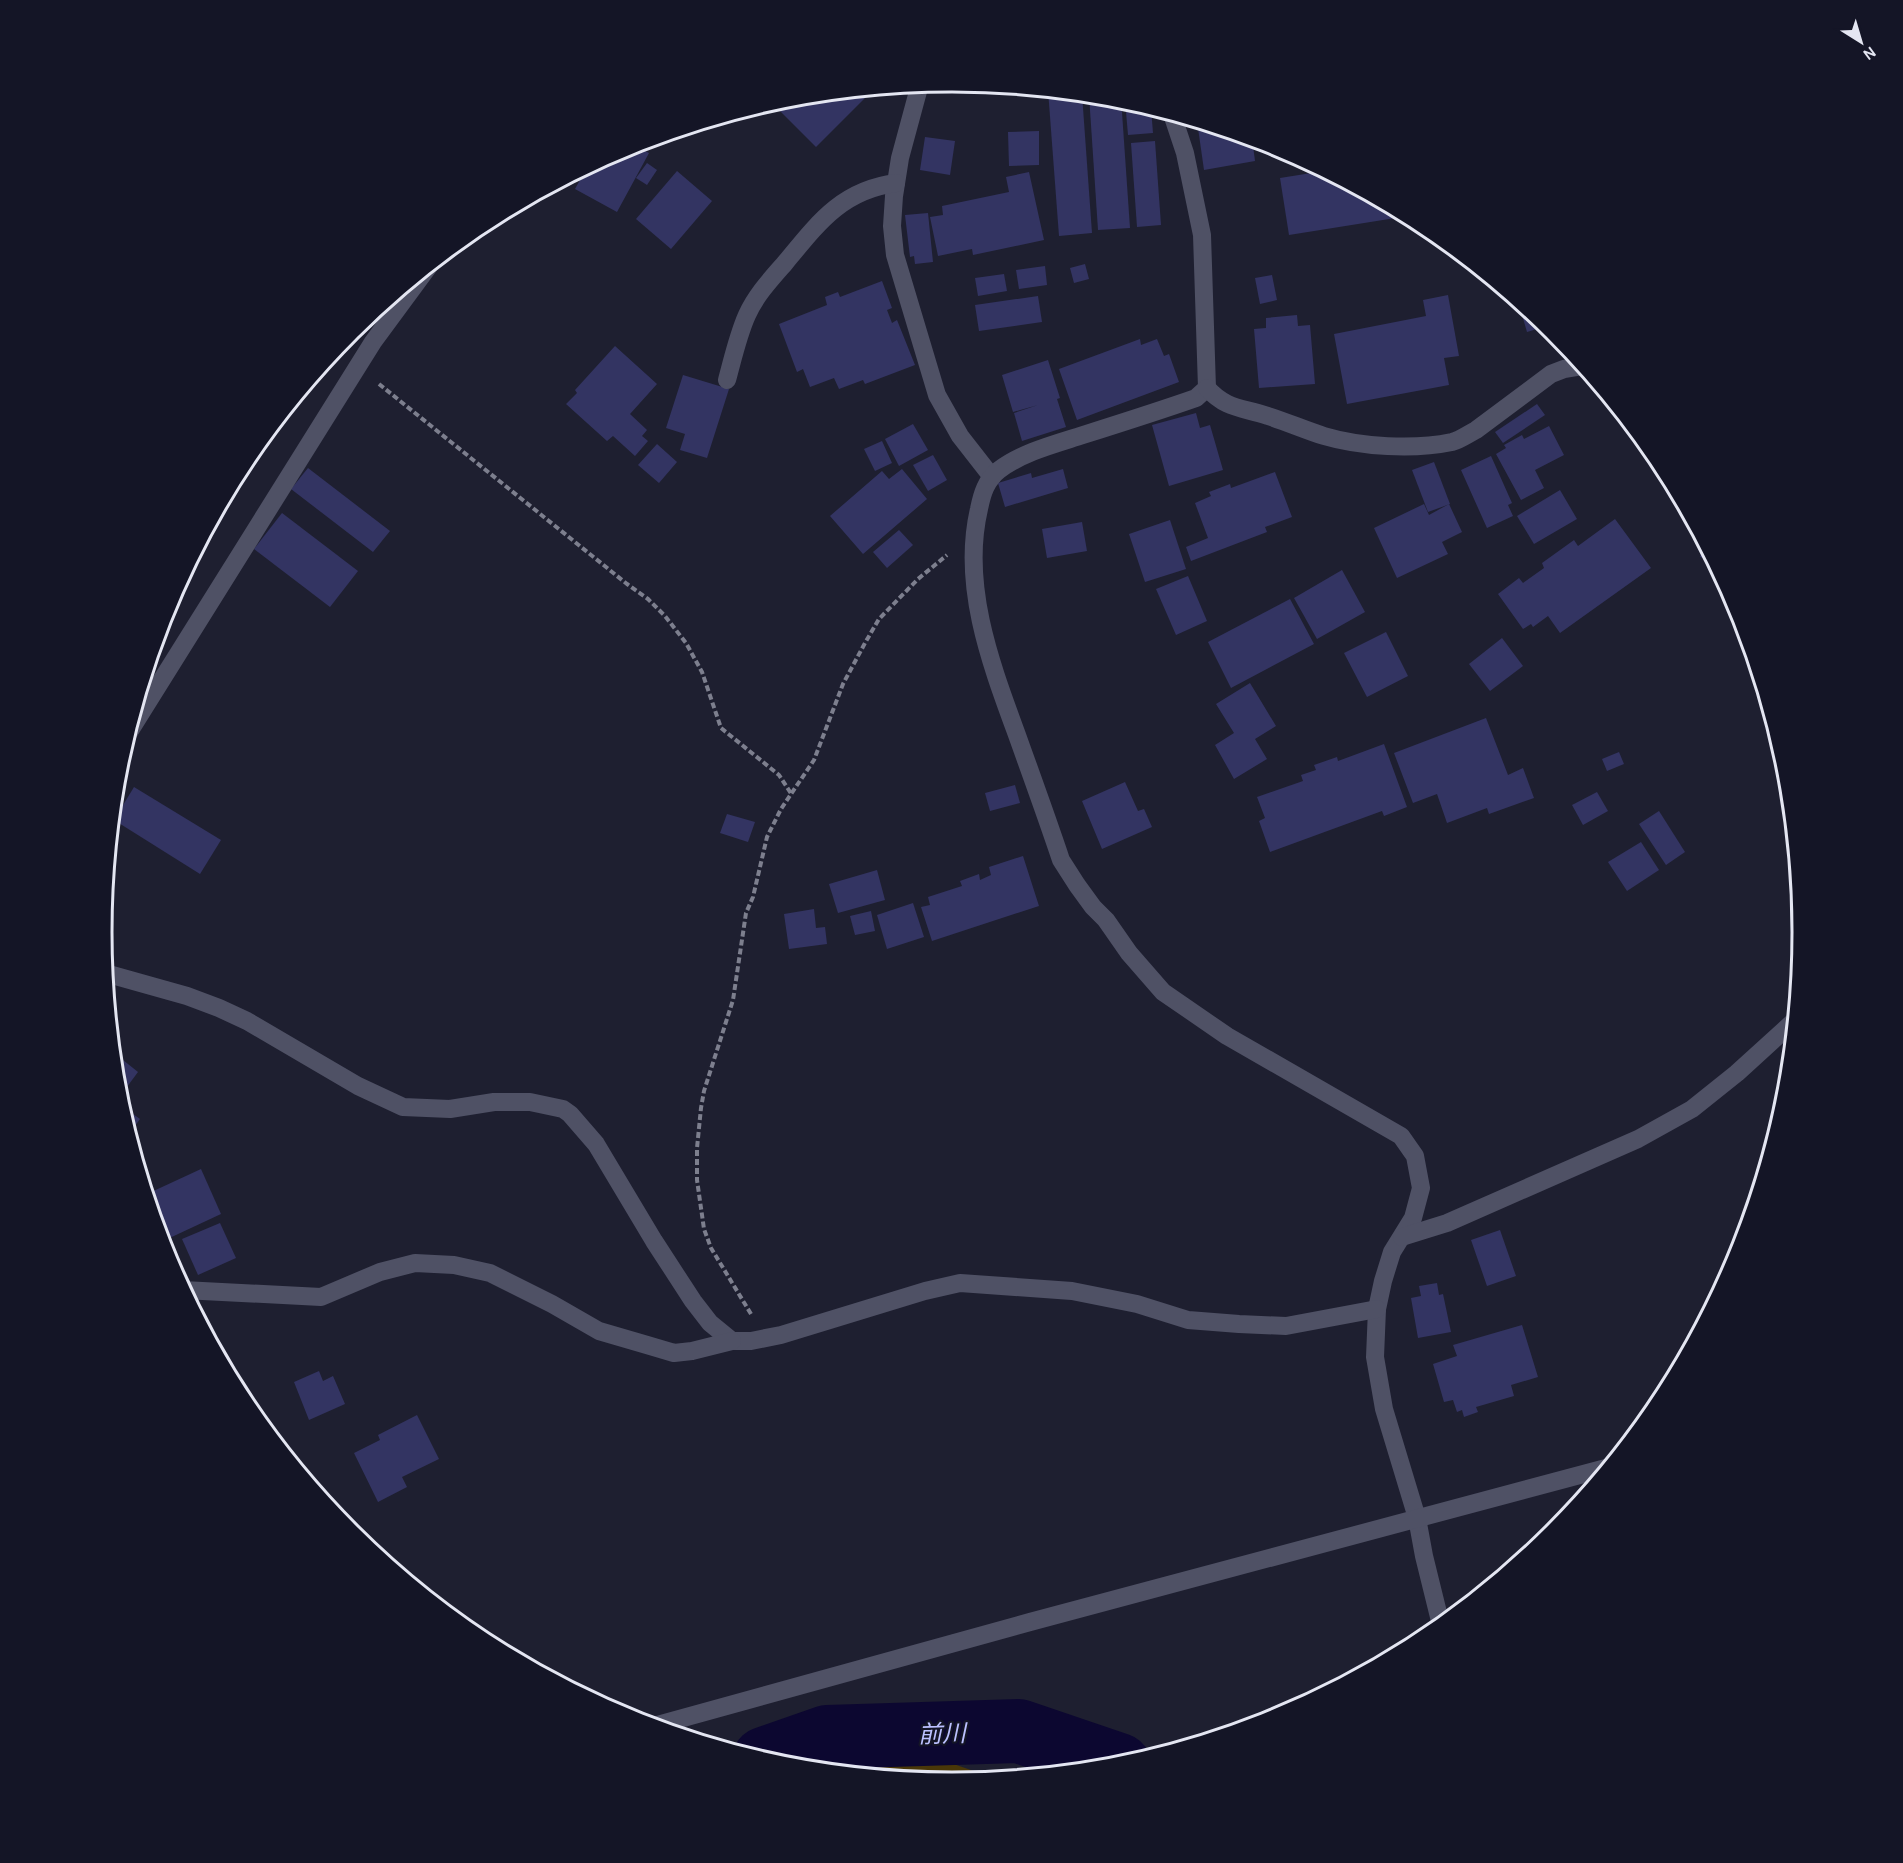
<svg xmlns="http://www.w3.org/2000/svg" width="1903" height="1863" viewBox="0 0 1903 1863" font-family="Karla,'Noto Sans JP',sans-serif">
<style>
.green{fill:#493708}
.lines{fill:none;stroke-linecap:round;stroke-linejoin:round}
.river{stroke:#0c0730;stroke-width:64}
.building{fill:#333462}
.path{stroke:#7d7f8e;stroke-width:4;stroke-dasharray:6 3;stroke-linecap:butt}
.minor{stroke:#4f5165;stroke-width:18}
.tertiary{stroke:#4f5165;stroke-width:18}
.labels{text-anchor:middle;stroke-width:4.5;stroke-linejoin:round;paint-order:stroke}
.water-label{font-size:24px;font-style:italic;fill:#bcc1ff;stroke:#141526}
.rim{fill:none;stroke:#e4e6f2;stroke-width:3}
</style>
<rect width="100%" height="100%" fill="#1e1f30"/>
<path class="green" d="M939,1759l55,19 -43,4 -126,-12 10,-4z"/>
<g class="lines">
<path class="river" d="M764,1759l63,-22 192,-6 100,34"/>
</g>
<g class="building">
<path d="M874,89l-58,58 -40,-40 10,-10z"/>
<path d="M1048,90l34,4 10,139 -33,3z"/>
<path d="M1089,95l32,3 9,130 -32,2z"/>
<path d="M1125,100l26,8 2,25 -25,2z"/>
<path d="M1197,121l55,17 3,23 -51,9z"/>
<path d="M1039,131v34l-30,1 -1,-34z"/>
<path d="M925,137l30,4 -5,34 -30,-5z"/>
<path d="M1155,141l6,84 -24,2 -6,-84z"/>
<path d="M632,144l17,9 -32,59 -42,-23 11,-20 -2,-1z"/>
<path d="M647,163l10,7 -10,15 -11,-7z"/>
<path d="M677,171l35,30 -41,48 -35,-30z"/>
<path d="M1324,171l84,45 -119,19 -9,-57z"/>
<path d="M1029,172l15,68 -71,15 -1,-6 -34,7 -8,-39 13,-2 -1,-9 67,-14 -3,-15z"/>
<path d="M928,213l5,49 -18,2 -1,-8 -4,1 -5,-42z"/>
<path d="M1085,264l4,15 -15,4 -4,-15z"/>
<path d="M1045,266l2,19 -28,4 -3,-19z"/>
<path d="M1004,274l3,17 -29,5 -3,-18z"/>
<path d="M1272,275l5,25 -17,4 -5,-26z"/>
<path d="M882,281l10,27 -5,2 5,13 5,-3 18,45 -50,19 -2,-4 -24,9 -5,-11 -24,9 -7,-18 -6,3 -18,-48 48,-19 -2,-8 13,-5 2,5z"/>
<path d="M1448,295l11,61 -15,2 5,27 -102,19 -13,-70 92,-18 -3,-16z"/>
<path d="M1038,296l4,26 -63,9 -4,-26z"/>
<path d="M1518,301l29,25 -20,6z"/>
<path d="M1297,315l1,11 12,-1 5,59 -56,4 -5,-59 12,-1v-10z"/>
<path d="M1140,339l1,6 16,-6 7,17 5,-2 10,28 -102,38 -18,-51z"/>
<path d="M615,346l42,38 -27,30 17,16 -5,6 6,5 -13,15 -22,-20 -6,5 -41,-37 11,-11 -2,-3z"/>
<path d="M1048,360l12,38 -3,1 9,28 -44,14 -8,-28 24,-8 -25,7 -11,-37z"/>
<path d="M683,375l46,14 -22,69 -27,-8 5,-16 -19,-6z"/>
<path d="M1537,404l8,11 -42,28 -8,-11z"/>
<path d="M1196,413l4,15 10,-3 13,45 -54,16 -17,-61z"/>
<path d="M913,424l15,26 -29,16 -14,-27z"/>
<path d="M1549,426l15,29 -29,15 9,18 -23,12 -25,-46 10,-6 -2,-3 18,-10 2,4z"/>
<path d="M882,441l10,22 -17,8 -11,-22z"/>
<path d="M657,444l20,18 -18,21 -21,-18z"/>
<path d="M933,455l14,25 -19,11 -15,-26z"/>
<path d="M1491,456l21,47 -4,2 5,11 -26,12 -26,-58z"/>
<path d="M1434,462l16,42 -22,8 -16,-42z"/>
<path d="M308,468l82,63 -17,21 -82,-63z"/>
<path d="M902,469l25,30 -64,55 -33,-38 52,-45 7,8z"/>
<path d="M1063,469l5,19 -63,19 -7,-24 33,-10 1,5z"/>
<path d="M1275,472l17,45 -27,10 2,5 -76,29 -5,-14 22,-9 -13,-35 16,-7 -2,-4 21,-8 1,4z"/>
<path d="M1560,490l17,29 -43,25 -17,-28z"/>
<path d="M1424,504l5,11 20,-11 13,28 -20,10 6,12 -51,24 -23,-50z"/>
<path d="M282,513l76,58 -28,36 -76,-58z"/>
<path d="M1615,519l36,49 -91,65 -12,-17 -15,11 -2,-3 -8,5 -25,-35 21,-16 4,5 21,-15 -2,-5 32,-23 4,6z"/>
<path d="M1170,520l16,49 -41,13 -16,-48z"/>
<path d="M1082,522l5,29 -40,7 -5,-29z"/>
<path d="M899,530l14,15 -26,23 -14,-16z"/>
<path d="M1704,545l8,14 2,3 -14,-5z"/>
<path d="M1342,570l23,42 -48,27 -23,-41z"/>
<path d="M1188,576l19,45 -31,14 -20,-46z"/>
<path d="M1290,599l24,45 -83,44 -23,-46z"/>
<path d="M1386,632l22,44 -41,21 -23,-44z"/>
<path d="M1502,638l21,28 -33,25 -21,-27z"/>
<path d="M1250,683l26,43 -21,13 12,20 -33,20 -19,-34 19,-12 -18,-29z"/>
<path d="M1486,718l22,57 15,-7 11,30 -45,16 -2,-6 -40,15 -10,-29 -24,9 -19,-50z"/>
<path d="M1384,744l23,63 -23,9 -2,-5 -112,41 -11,-31 6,-3 -8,-21 46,-16 -2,-6 15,-5 -2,-5 23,-8 1,4z"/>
<path d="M1619,752l5,12 -17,7 -5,-12z"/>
<path d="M1125,782l13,29 6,-2 8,18 -50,22 -20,-48z"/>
<path d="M1015,785l5,18 -30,8 -5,-18z"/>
<path d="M134,787l87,53 -21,34 -86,-54z"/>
<path d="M1597,792l11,19 -25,14 -11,-20z"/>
<path d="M1659,811l26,41 -19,13 -27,-41z"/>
<path d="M727,814l28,8 -7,20 -28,-9z"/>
<path d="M1641,842l18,28 -32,21 -19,-29z"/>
<path d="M1023,856l16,50 -107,35 -11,-34 9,-2 -2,-8 34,-11 -2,-5 19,-7 1,6 11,-5 -2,-8z"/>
<path d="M877,870l8,30 -47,13 -9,-29z"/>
<path d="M913,903l11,34 -37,12 -10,-34z"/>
<path d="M814,909l2,19 9,-1 2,17 -38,5 -5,-35z"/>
<path d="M871,911l4,20 -20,4 -5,-19z"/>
<path d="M113,1052l25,20 -20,27 -1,-2z"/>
<path d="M119,1104l21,15 -11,15z"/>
<path d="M201,1169l20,45 -60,28 -14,-48z"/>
<path d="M220,1223l16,35 -38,17 -16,-36z"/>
<path d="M1500,1230l16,46 -29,10 -16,-46z"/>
<path d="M1437,1283l2,12 4,-1 8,38 -33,6 -7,-40 10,-2 -2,-10z"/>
<path d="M1522,1325l16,52 -27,8 3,11 -38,11 2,5 -14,5 -2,-7 -5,2 -4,-12 -9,2 -11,-38 24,-8 -4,-11z"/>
<path d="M319,1371l4,10 10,-5 12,28 -36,16 -15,-38z"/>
<path d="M417,1415l22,44 -37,18 5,10 -29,15 -24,-49 26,-13 -2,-5z"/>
</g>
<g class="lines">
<g class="path">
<path d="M379,384l248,200 21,15 17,17 21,27 16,29 19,56 58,47 13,20"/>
<path d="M751,1314l-40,-66 -7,-19 -7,-49v-32l4,-40 3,-17 29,-91 13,-87 7,-16 14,-60 14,-28 33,-49 29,-76 22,-41 14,-24 39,-40 29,-24"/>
</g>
<g class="minor">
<path d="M920,84l-20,74 -6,38 -2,30 3,29 42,140 23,41 32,41"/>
<path d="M1172,114l13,39 17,82 5,153 -11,10c-37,13 -75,25 -113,37 -28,9 -60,17 -84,35 -13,10 -17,24 -20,39 -18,77 12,155 38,226 15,42 30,83 44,125l16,25 16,22 13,13 23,33 34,39 64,44 174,100 14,20 6,32 -8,30 -21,34 -9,29 -6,28 -2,48 9,52 33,109 7,38 17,69"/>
<path d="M727,380c6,-22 11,-45 20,-65 9,-20 24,-36 38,-52 33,-40 57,-73 111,-80"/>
<path d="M1207,388c20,22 35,19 61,28 19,6 37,14 56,20 37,11 90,14 128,6 8,-2 16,-8 24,-12l75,-56 13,-5 18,-3"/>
<path d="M126,737l247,-395 56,-76"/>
<path d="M105,973l82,23 32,12 28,13 111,65 45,21 47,2 44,-7h36l33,7 7,5 26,30 58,97 39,60 17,22 22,18h19l30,-6 144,-44 35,-8 112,8 65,13 51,16 51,4 47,2 91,-17"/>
<path d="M1402,1237l45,-14 191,-84 54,-30 45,-36 56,-51"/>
<path d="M183,1290l138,7 59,-25 35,-9 39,2 36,8 62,31 47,27 48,14 27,8 18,-2 40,-10"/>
</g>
<path class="tertiary" d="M654,1726l376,-104 576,-154"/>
</g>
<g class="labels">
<g class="water-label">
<text transform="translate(942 1734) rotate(-2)" y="8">前川</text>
</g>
</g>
<path d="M0 0H1903V1863H0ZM112 932a840 840 0 1 1 1680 0a840 840 0 1 1-1680 0Z" fill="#141526" fill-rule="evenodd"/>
<path class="rim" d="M112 932a840 840 0 1 1 1680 0a840 840 0 1 1-1680 0Z"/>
<g transform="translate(1861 42) rotate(143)" stroke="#141526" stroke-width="4.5" paint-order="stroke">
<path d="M0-4.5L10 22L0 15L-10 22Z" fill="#e4e6f2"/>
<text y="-9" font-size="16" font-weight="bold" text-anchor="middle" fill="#e4e6f2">N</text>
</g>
</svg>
